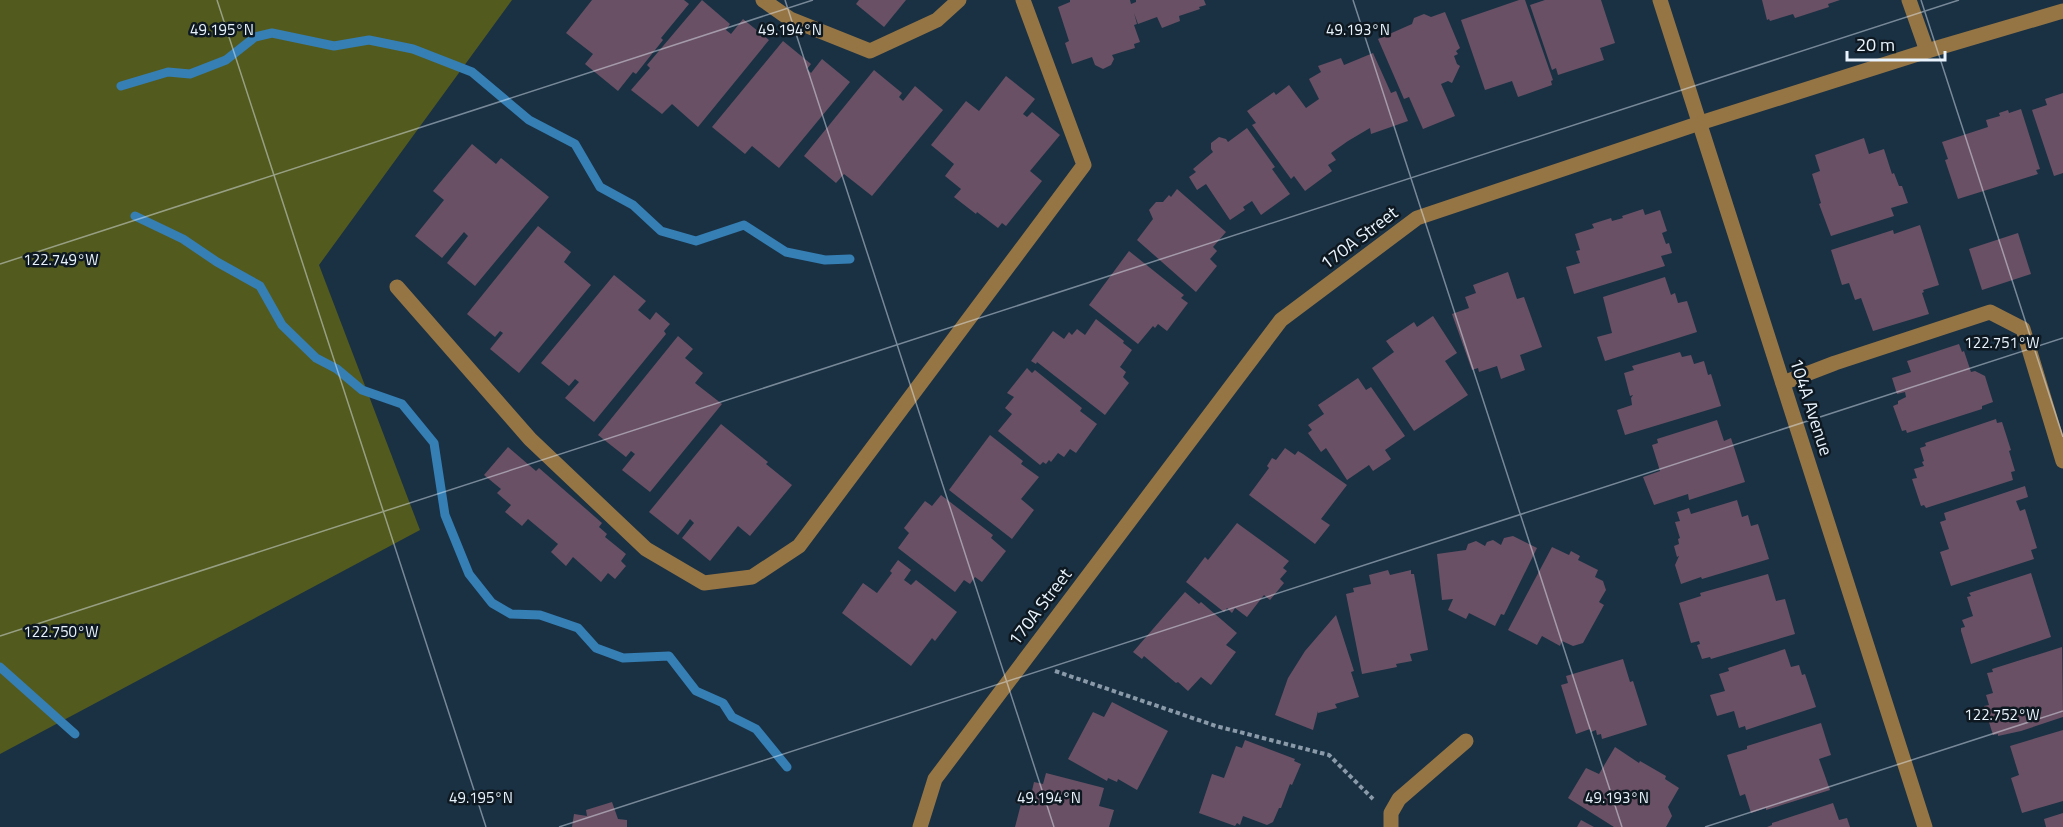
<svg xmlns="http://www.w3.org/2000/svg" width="2063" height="827" viewBox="0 0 2063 827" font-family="'Titillium Web',sans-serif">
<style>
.green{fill:#535a1e}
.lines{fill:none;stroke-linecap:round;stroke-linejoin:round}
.stream{stroke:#357fb5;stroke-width:9}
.building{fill:#6a5064}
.path{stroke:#8a9aa8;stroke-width:4;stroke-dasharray:4.5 3;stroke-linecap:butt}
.minor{stroke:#967545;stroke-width:15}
.ticks{fill:none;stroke:#e9f4fe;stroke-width:1.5;stroke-opacity:0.45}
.labels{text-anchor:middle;stroke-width:5;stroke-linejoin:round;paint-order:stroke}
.street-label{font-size:18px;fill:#e9f4fe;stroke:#0e1820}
.ticks-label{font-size:15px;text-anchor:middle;fill:#e9f4fe;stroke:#0e1820;stroke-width:5;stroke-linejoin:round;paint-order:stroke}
</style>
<rect width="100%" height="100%" fill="#1a3144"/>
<path class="green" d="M0,0h512l-193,265 101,265 -420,224z"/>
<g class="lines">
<g class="stream">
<path d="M121,86l47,-14 22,2 36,-14 29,-23 17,-4 62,13 35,-6 44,9 59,23 57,48 46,24 25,43 33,18 28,26 35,10 48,-16 42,27 39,8 25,-1"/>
<path d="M135,216l48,23 34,23 43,24 22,39 34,33 21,11 25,21 40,14 32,39 11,72 24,59 23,29 19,11 29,1 38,13 18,20 27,10 46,-2 27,35 27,12 9,14 24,12 31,38"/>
<path d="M0,667l75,67"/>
</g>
</g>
<g class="building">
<path d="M592,0h92l5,4 -28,34 2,2 -27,34 -3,-2 -15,19 -33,-27 8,-10 -27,-21z"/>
<path d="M702,0l28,24 -4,6 5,4 12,-15 26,21 -71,87 -26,-23 -10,10 -31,-24 19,-22 -3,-3z"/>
<path d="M859,0h47l-22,27 -28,-23z"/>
<path d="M1070,0h60l1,4 5,-2v-2h68l2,5 -7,2 1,2 -21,7 1,5 -18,7 -5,-11 -19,7 -4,-11 3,11 -3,1 6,17 -6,2 1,4 -23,7 2,4 -3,6 -8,4 -8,-4 -3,-8 -20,7 -7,-21 4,-2 -11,-34 12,-5z"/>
<path d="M1519,0h6l28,80 -2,1 1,4 -34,12 -6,-16 -27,9 -24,-70z"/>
<path d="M1545,0h56l14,43 -15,5 4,12 -46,15 -2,-7 -4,2 -22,-65z"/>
<path d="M1762,0h78l-12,4 1,3 -34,11 -2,-4 -23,7 -1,-2 -2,1z"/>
<path d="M1445,12l15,36 -4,3 2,3 -4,2 3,8 3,2 -8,17 -4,-2 -7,3 14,32 -32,13 -14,-32 -5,2 -26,-60 34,-15 2,-6 10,-4 7,3z"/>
<path d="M783,41l28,23 -4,5 4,4 11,-14 28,23 -71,86 -27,-22 -7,8 -33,-27z"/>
<path d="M1373,53l18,40 5,-2 12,30 -37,13 -1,-6 -22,13 -17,12 5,7 -8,5 4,6 -27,20 -11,-15 -3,3 -39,-54 4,-2 -9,-12 27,-19 2,3 13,-10 17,23 13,-9 -10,-20 12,-7 -3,-6 23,-8 3,7z"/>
<path d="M874,70l28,23 -3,4 4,4 12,-15 28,24 -71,86 -28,-22 -8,9 -32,-27z"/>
<path d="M1006,76l29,23 -12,15 4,3 5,-5 28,23 -30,36 12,10 -36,45 -4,-3 -4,5 -21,-16 -1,2 -22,-17 7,-8 -16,-13 9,-12 -23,-19 35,-44 13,10z"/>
<path d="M2063,93v80l-9,3 -22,-66 15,-5 -2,-6z"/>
<path d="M2021,109l19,60 -4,1 2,4 -80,25 -13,-39 3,-1 -6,-17 46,-15 -2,-7 14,-4 -1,-3 9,-3 1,3z"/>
<path d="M1247,128l28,39 -3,2 18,25 -29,21 -9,-14 -9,6 2,3 -15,10 -24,-36 -9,6 -8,-13 7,-5 -3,-3 20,-17 -2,-3v-6l8,-6 7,2 2,3z"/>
<path d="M1864,138l5,16 15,-5 8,25 2,-1 5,13h3l6,17 -17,5 3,8 -63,20 -12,-32 2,-1 -9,-29 8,-3 -5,-16z"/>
<path d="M472,144l24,20 5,-6 48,39 -74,89 -28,-23 21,-27 -4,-4 -22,26 -27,-22 29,-36 -11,-9z"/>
<path d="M1177,189l49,43 -13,15 4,4 -7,8 7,7 -21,26 -59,-52 16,-21 -4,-9 7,-8h7l6,-7 2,2z"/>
<path d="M1643,209l2,6 15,-5 7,21 -5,2 4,11 3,-1 3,10 -11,3 4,10 -91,28 -8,-27 14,-4 -4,-12 4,-1 -5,-16 19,-6 -2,-4 19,-6 1,3 11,-3 -1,-2z"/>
<path d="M1920,225l19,60 -16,5 1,2 -2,1 7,21 -56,17 -12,-33 -6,2 -6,-17 -7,2 -11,-35 62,-20 1,4z"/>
<path d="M538,226l33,26 -7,10 27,23 -72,88 -29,-24 13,-16 -3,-2 -5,6 -28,-23z"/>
<path d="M2018,233l13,41 -49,16 -13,-41z"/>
<path d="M1129,251l55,44 -3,3 7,5 -21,28 -9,-7 -3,4 -2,-2 -15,18 -49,-39z"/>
<path d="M1508,272l9,27 7,-2 18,50 -22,8 5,15 -24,9 -4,-13 -18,6 -1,-4 -6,2 -20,-56 17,-6 -4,-11 11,-4 -3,-8z"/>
<path d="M614,275l32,26 -8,9 12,10 6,-8 14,12 -6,7 2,3 -72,88 -29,-24 14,-16 -4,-3 -6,7 -28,-23z"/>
<path d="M1665,277l6,18 4,-2 3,10 9,-2 10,31 -92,29 -8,-24 15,-4 -9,-36z"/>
<path d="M1433,316l24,37 -12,8 23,34 -54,36 -42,-63 22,-16 -8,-11 28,-19 3,5z"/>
<path d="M1096,319l28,22 -1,2 9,7 -12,17 6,5 -3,5 6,6 -24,32 -68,-53 -1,2 -5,-3 22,-30 11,8 5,-7 3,3 5,-6 8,6z"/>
<path d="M678,336l15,13 -8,9 18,15 -8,10 27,21 -72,88 -28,-22 13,-16 -4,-3 -5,6 -28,-22z"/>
<path d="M1959,344l3,8 2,-1 7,21 4,-1 10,5 8,26 -11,4v3l-75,24 -1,-3 -4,1 -9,-25 5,-2v-3l8,-4 -1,-5 -8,2 -5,-16 19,-6 -4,-11z"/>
<path d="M1680,352l2,5 9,-2 3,9 10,-3 4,14 3,-1 10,32 -96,29 -8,-25 15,-5 -1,-7 2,-3 -3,1 -6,-23 10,-3 -2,-4z"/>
<path d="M1027,368l5,5 3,-3 47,38 -2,3 17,13 -21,29 -6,-4 -6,8 -6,-4 -7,9 -2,-2 -3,4 -3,-2 -3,3 -42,-34 14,-17 -7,-6 9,-11 -7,-4z"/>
<path d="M1358,378l8,12 5,-3 34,49 -20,14 6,9 -18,12 -4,-6 -22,15 -21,-32 -5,4 -13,-19 4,-3 -4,-5 16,-11 -6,-9z"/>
<path d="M1996,419l1,4 5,-1 9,28 -2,1 6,20 -4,1 2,8 -87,28 -2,-3 -3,1 -9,-27 5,-1 -3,-9 10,-3 -2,-4 2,-1 -4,-13 6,-2 -1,-3z"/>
<path d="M1717,420l7,21 7,-3 14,44 -56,18 -1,-6 -34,11 -11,-28 17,-6 -8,-26 6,-2 -1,-4z"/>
<path d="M721,424l47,38 -2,2 26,21 -42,51 -12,-10 -28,35 -28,-23 12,-15 -4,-4 -12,16 -29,-23z"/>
<path d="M990,435l33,26 -2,3 18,13 -18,22 13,11 -22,29 -63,-49z"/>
<path d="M508,447l28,24 3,-3 63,55 -3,4 8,7 -2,3 21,17 -5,7 5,5 -11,13 -7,-6 -7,9 -28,-25 -7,9 -15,-14 7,-8 -30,-25 -6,7 -17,-14 6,-7 -14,-12 4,-4 -17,-14z"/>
<path d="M1285,448l10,7 3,-4 5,3 44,31 -26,34 9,6 -15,19 -66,-49 20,-27 -2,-2 5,-8 4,2z"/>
<path d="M2025,486l3,11 -12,4 4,10 5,-2 12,39 -6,2 3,9 -83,27 -11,-34 9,-3 -9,-27 6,-2 -2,-7z"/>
<path d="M941,495l52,40 -2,3 15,13 -24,31 -7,-5 -5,7 -6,-4 -9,12 -57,-44 11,-15 -5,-5 21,-27 7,5z"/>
<path d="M1737,500l5,17 6,-2 3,11 7,-2 11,35 -67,20 -1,-2 -20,7 -6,-19 4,-9 -2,1 -3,-11 5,-2 -1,-5 2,-1 -5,-16 5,-1 -3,-9 12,-4 2,6z"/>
<path d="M1237,523l52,38 -6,7 4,3 -7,8 4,4 -14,17 -6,-5 -17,22 -12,-9 -3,5 -5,-5 -3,4 -38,-30 19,-25 3,3z"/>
<path d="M1513,536l24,12 -33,67 -3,-1 -6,12 -26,-13 -3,6 -18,-9 5,-11 -11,1 -5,-46 29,-4 2,-6 8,-3 9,5 2,-4 6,-2 8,5 3,-7z"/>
<path d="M1552,547l17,8 2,-4 9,5 -2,4 20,10 -3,7 8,4 3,9 -7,12 5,3 -21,38 -10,3 -11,-5 -2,5 -18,-10 -5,9 -29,-15z"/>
<path d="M898,560l13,10 -7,10 7,5 5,-5 41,32 -22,29 -3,-3 -21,28 -69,-53 21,-30 14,10 15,-20 -2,-2z"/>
<path d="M1388,570l2,5 21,-5v4h3l14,76 -18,4 2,7 -16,3 1,3 -35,7 -16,-80 8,-2 -1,-4 18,-4 -2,-9z"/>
<path d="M2031,573l20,64 -80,27 -10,-33v-3l4,-1 -3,-7 11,-4 -6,-19 4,-1 -2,-3z"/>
<path d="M1768,574l8,27 9,-2 10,35 -84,25 -1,-2 -8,2 -5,-14 3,-1 -1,-3 -8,2 -12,-40 22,-7 -1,-3z"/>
<path d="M1185,592l14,12 2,-2 36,31 -11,12 10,7 -25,33 -10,-8 -13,14 -10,-9 -2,1 -32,-27 -2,3 -9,-7z"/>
<path d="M1336,615l18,56 -3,1 8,25 -24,7 2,4 -19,5v-2l-5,19 -38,-15 13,-37 17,-27z"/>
<path d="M2062,647l1,70 -42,14 -23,5v-2l-5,1 -9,-29 5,-1 -3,-10 7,-2 -6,-20 6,-1 -1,-3z"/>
<path d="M1785,649l6,18 8,-2 3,10 3,-1 11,33 -70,23 -1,-4 -6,2 -5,-17 -17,5 -7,-21 15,-4 -6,-17 10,-3 -1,-3z"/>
<path d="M1623,659l7,23 3,-1 14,44 -45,14 -1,-5 -4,1 -1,-5 -5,2 -1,-3 -14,5 -15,-49 7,-2 -2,-7z"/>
<path d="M1112,702l56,29 -31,59 -19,-11 -1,3 -9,-4 -1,3 -39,-22 25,-47 11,5z"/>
<path d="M1821,723l10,32 -12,4 11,31 -64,20v-2l-15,5 -6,-19 -5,2 -13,-41 20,-6v-3z"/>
<path d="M2063,730v71l-41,12 -11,-35 8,-3 -9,-29z"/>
<path d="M1245,740l50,19 -1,2 7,3 -9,21 -2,-1 -9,24h-2l-6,14 -6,3 -24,-9 -3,9 -3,-2 -2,3 -36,-13 13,-39 12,4 12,-32 6,2z"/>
<path d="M1615,747l24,16 1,-2 26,15 -1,3 14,9 -11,19 4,9 -6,11h-52l-46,-29 18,-30 13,6z"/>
<path d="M1046,773l58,15 -5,18 15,4 -5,17h-94l6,-23 -6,-1 3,-12 13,4 3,-13 9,2z"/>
<path d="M612,802l6,17 9,1v7h-55l2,-13 13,2 -1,-6z"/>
<path d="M1833,803l6,17 8,-2 3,9h-83l5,-2v-2z"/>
<path d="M2063,813v14h-17l-2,-8z"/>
<path d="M1581,820l13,7h-17z"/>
</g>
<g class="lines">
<path class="path" d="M1055,671l161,55 113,29 44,44"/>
<g class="minor">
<path d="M763,0l27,19 80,32 67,-31 22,-20"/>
<path d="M1660,0l265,827"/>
<path d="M1909,0l18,51"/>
<path d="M397,287l133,152 116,110 58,34 48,-6 47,-31 285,-381 -61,-165"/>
<path d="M1783,383l52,-20 155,-51 33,17 40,132"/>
<path d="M920,827l15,-48 346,-459 136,-102 283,-95 227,-72 136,-40"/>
<path d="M1391,827v-14l8,-14 67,-58"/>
</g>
</g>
<path class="ticks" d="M217,0l269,827M785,0l269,827M1353,0l269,827M1921,0l142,437M0,264l813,-264M0,636l1959,-636M559,827l1504,-489M1705,827l358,-116"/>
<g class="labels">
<g class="street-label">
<text transform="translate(1359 238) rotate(-37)" y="6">170A Street</text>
<text transform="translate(1811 407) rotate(72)" y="6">104A Avenue</text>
<text transform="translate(1040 607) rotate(-53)" y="6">170A Street</text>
</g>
</g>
<g class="ticks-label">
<text x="222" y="35">49.195°N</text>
<text x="790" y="35">49.194°N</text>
<text x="1358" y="35">49.193°N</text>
<text x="61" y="265">122.749°W</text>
<text x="2002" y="348">122.751°W</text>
<text x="61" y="637">122.750°W</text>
<text x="2002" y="720">122.752°W</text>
<text x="481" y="803">49.195°N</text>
<text x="1049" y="803">49.194°N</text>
<text x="1617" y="803">49.193°N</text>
</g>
<path d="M1847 51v9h98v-9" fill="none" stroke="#e9f4fe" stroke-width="3"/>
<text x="1856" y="51" font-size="18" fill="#e9f4fe" stroke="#0e1820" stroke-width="4.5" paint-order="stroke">20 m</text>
</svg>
